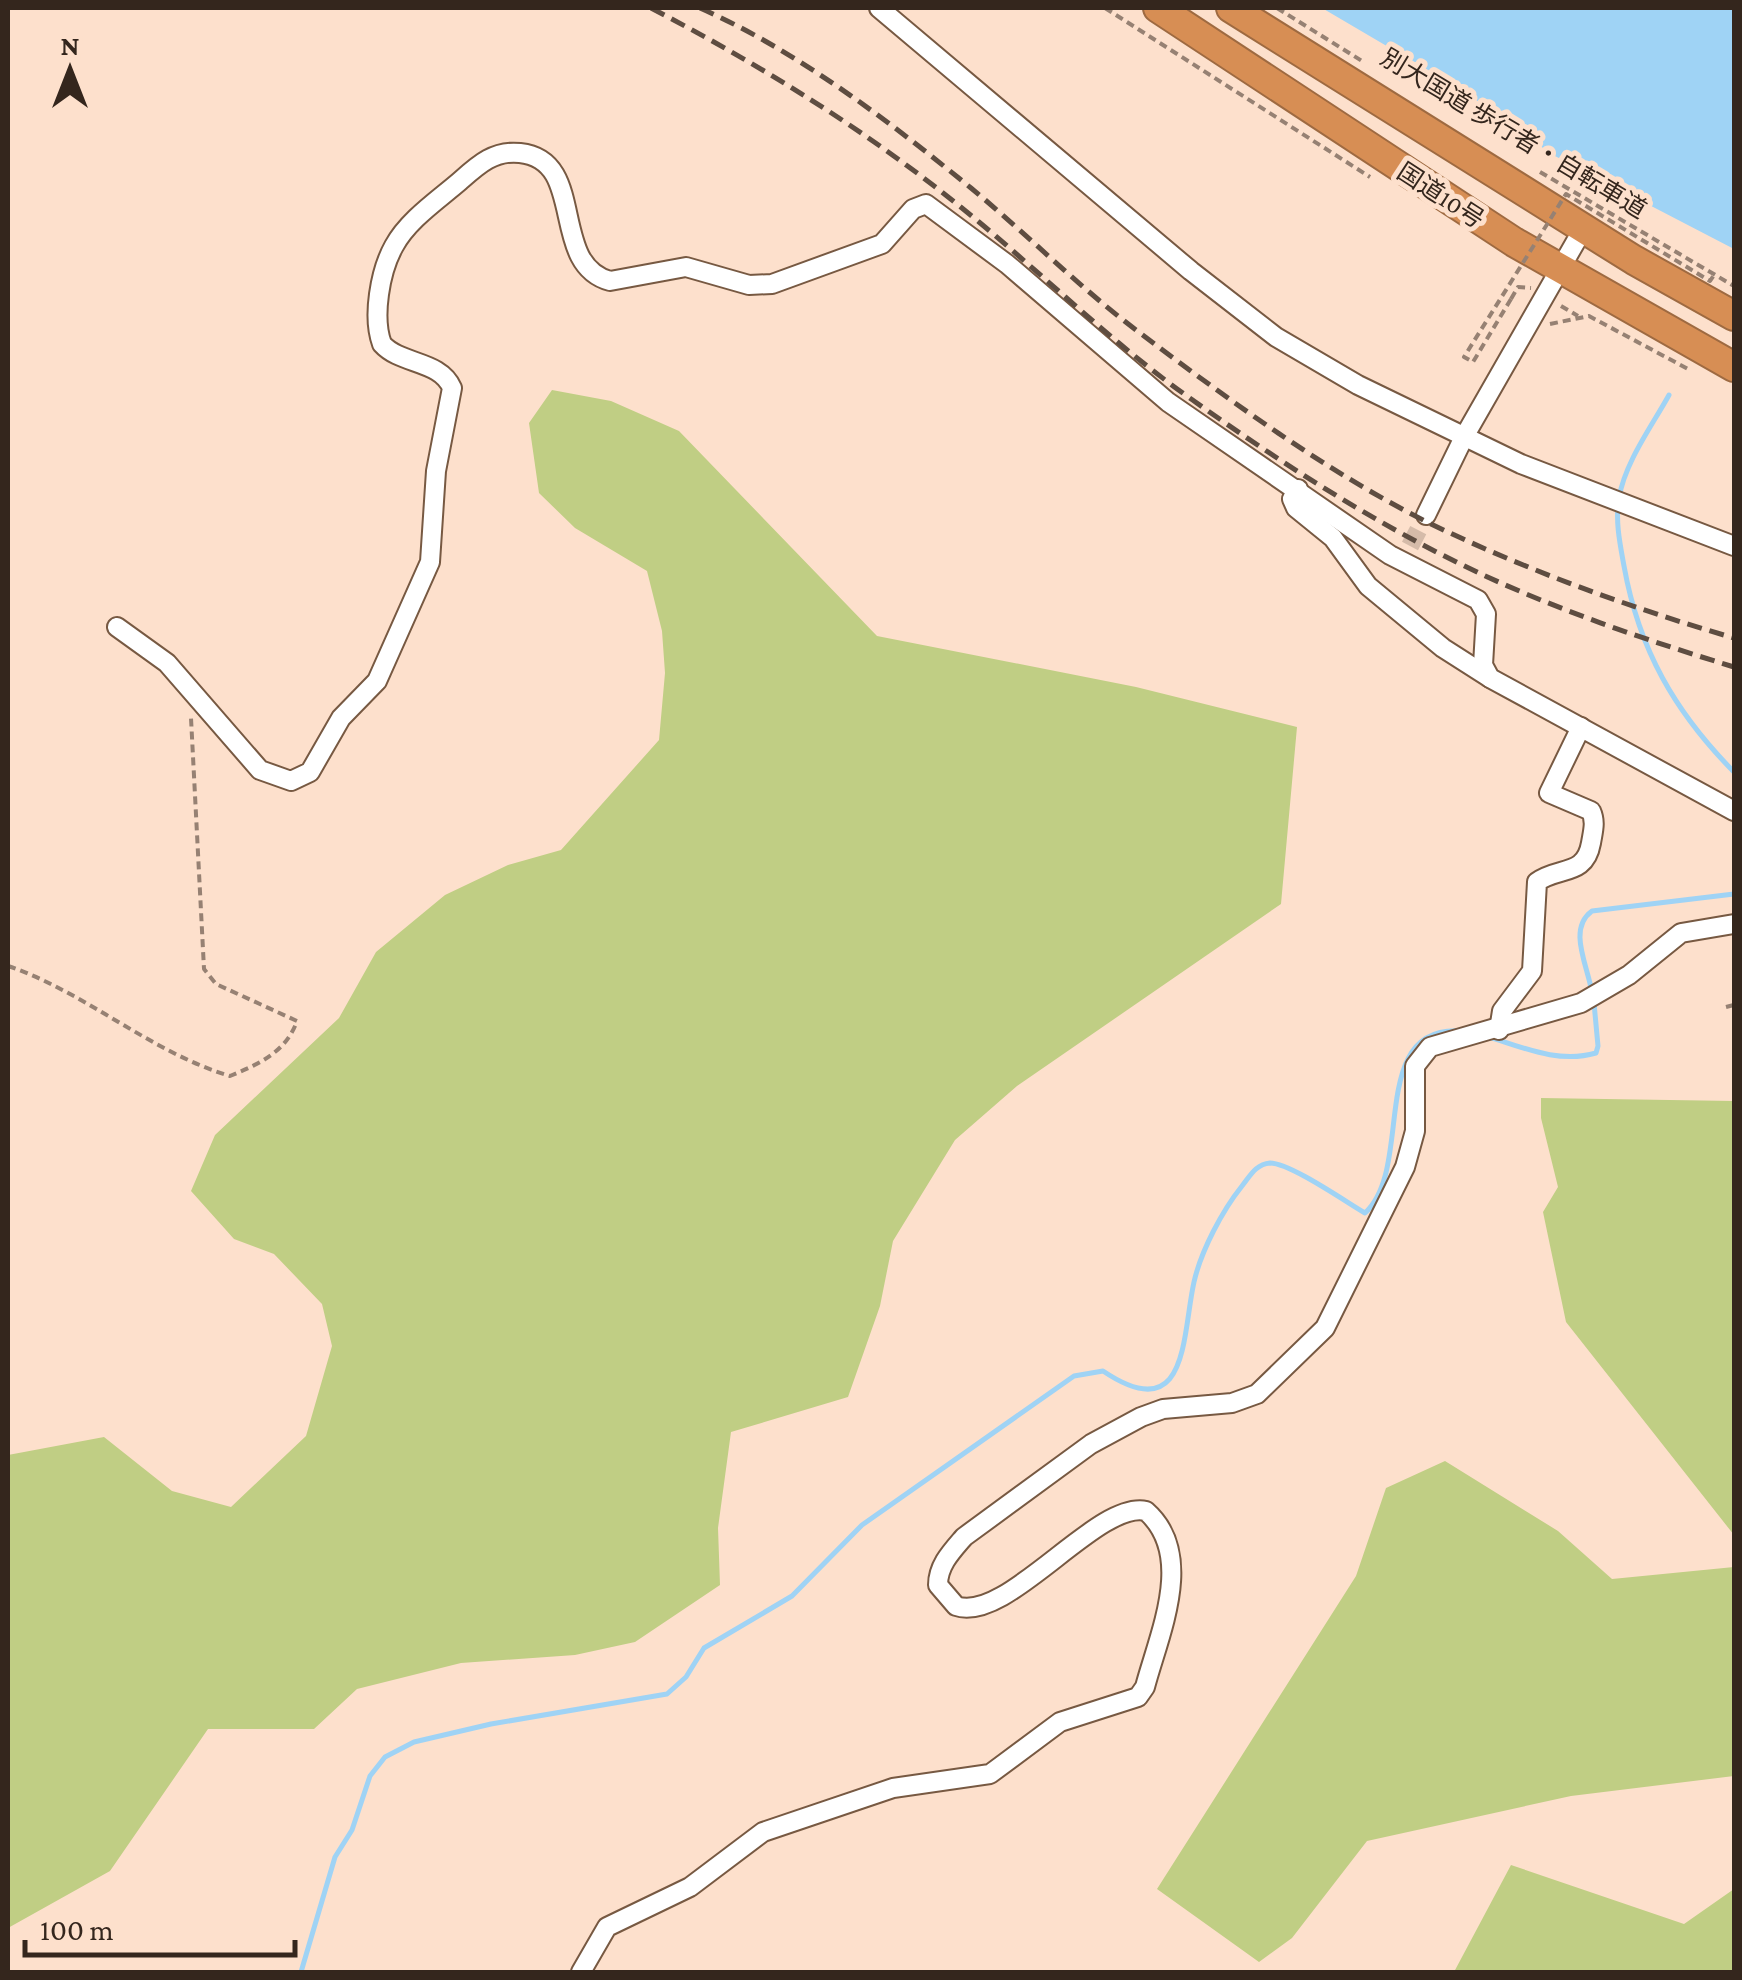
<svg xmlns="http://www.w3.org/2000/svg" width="1742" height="1980" viewBox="0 0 1742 1980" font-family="'Crimson Pro','Noto Sans JP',serif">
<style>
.green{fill:#c0ce84}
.water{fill:#9fd3f5}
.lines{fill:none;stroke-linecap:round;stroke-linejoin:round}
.stream{stroke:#9fd3f5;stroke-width:5}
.minor-tunnel{stroke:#d5bba9;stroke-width:18;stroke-dasharray:18 9;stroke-linecap:butt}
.minor-casing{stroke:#775942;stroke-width:22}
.highway-casing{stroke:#9e6a41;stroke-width:32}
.path{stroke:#968173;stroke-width:4;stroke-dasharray:8 5;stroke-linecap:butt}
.minor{stroke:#fff;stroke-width:18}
.highway{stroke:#d78e54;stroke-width:28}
.rail{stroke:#5e4d41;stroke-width:5;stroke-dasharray:15 8;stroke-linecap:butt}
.path-bridge{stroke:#968173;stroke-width:4;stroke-dasharray:8 5;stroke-linecap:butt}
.labels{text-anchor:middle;stroke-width:10;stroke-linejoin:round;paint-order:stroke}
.street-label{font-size:25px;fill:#34261d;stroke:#fde0cc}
</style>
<rect width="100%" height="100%" fill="#fde0cc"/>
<g class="green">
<path d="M552,390l59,11 68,30 198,205 259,51 161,40 -16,177 -264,182 -62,54 -62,101 -13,65 -32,91 -117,35 -13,96 2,57 -85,57 -60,13 -114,8 -104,26 -43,40h-106l-98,142 -102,57v-473l96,-18 68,54 59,16 75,-71 26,-90 -10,-42 -48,-50 -40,-15 -43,-48 24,-56 124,-117 37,-66 69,-57 63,-30 53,-15 98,-110 6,-67 -3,-42 -15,-60 -72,-43 -36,-35 -10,-70z"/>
<path d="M1541,1098l193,3v434l-168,-213 -23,-110 15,-25 -17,-69z"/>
<path d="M1445,1461l113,70 54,48 122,-12v209l-163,20 -204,45 -75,97 -33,24 -102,-73 199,-313 30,-88z"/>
<path d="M1511,1865l173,59 50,-35v83h-280z"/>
</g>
<path class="water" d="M1322,8h412v241l-181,-94 -100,-70z"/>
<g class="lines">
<g class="stream">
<path d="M1669,395c-17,31 -44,67 -50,103 -4,23 1,46 5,68 15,84 51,146 110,206"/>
<path d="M1592,993c-4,-27 -25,-64 0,-82l142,-17"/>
<path d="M1486,1036c36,11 72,28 110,17l2,-7 -4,-43"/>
<path d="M301,1972l34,-115 17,-27 18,-54 15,-19 29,-15 77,-18 176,-30 19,-17 18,-29 88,-52 70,-71 212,-149 29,-5c86,58 79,-36 91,-89 7,-31 28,-71 48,-96 8,-10 14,-22 28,-23 20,0 76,39 95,50 50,-45 1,-188 96,-182"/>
</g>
<path class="minor-tunnel" d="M1410,546l16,-31"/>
<g class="minor-casing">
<g id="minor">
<path d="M879,8l312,263 85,66 82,48 163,79 213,82"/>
<path d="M1298,489l-6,10 4,9 37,30 35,48 75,62 47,30"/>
<path d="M1426,515l38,-78 119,-208"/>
<path d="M117,627l50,36 93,107 31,11 19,-9 31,-54 36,-37 53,-119 6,-91 16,-83c-12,-28 -51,-23 -70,-44 -10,-27 -2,-73 12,-98 14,-26 44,-46 66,-65 18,-16 34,-31 60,-28 68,7 28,111 90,128l76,-14 63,18 23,-1 110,-40 31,-35 13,-5 81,60 161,138 222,153 88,45 8,14 -3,51 7,13 244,133"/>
<path d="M1499,1030l3,-19 30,-40 5,-89c22,-16 48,-5 54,-39 2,-12 5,-21 0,-32l-42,-18 32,-66"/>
<path d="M581,1972l26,-45 83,-40 73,-55 130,-44 97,-14 70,-52 78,-25 7,-10c14,-53 51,-132 1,-176 -49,-11 -139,113 -190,95l-18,-21c0,-20 14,-34 26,-48l127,-93 50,-27 22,-8 69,-6 25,-9 68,-66 80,-161 10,-36v-65l15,-19 151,-44 48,-28 52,-42 53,-9"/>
</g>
</g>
<g class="highway-casing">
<g id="highway">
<path d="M1158,8l356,234 220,125"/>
<path d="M1231,8l403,252 100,56"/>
</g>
</g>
<g class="path">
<path d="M1105,8l265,169"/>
<path d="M1277,8l85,53"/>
<path d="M1540,172l194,114"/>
<path d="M1511,299l7,-12 13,1"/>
<path d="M1561,306l17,10"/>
<path d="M1550,324l39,-8 101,54"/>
<path d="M8,966c79,27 142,86 222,110 29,-12 56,-24 67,-55l-81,-37 -12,-15 -13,-251"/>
<path d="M1726,1007l8,-2"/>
</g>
<use href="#minor" class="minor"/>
<use href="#highway" class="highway"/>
<g class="rail">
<path d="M651,8c117,61 226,129 328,214 72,60 139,126 215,179 90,64 185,125 285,172 81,38 170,68 255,94"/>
<path d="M700,8c97,43 189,113 271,180 58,48 112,103 173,148 89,67 185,137 285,187 97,47 202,85 305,115"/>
</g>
<path class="path-bridge" d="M1511,299l-38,63 -9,-5 102,-163 144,87 4,-6"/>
</g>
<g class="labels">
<g class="street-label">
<text transform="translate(1514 133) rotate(31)" y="9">別大国道 歩行者・自転車道</text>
<text transform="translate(1441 195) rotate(33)" y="9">国道10号</text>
</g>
</g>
<rect width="1742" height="1980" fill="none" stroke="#34261d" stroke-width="20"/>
<g transform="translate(70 70)" stroke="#fde0cc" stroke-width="8" paint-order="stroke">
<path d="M0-8L18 38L0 25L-18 38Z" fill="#34261d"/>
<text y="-15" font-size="28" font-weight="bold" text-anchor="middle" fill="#34261d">N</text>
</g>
<path d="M25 1940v15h270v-15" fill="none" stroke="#34261d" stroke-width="5"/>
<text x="40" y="1940" font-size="30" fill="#34261d" stroke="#fde0cc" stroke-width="8" paint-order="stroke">100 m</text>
</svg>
